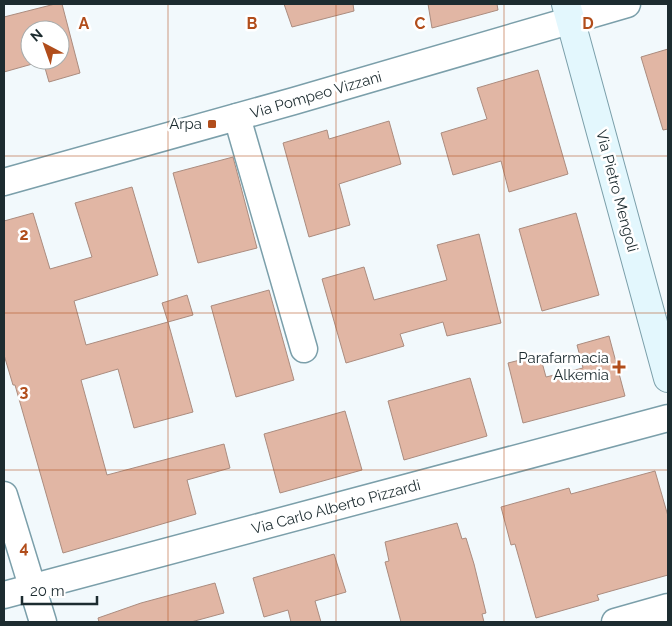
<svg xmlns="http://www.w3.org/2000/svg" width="672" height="626" viewBox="0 0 672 626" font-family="Raleway,sans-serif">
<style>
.building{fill:#e1b6a4;stroke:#ab8c7f;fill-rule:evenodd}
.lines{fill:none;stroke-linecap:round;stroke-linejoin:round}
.minor-casing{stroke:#7b9faa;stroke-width:29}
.secondary-casing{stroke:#7b9faa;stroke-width:30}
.minor{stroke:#fff;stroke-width:26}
.secondary{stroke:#e3f7fd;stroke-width:28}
.grid{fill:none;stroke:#b14d1b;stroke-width:1;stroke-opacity:0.55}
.poi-dot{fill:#b14d1b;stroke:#fff;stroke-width:2}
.labels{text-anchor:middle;stroke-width:5;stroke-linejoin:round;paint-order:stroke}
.street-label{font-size:15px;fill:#1d2c30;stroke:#fff}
.poi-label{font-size:15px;fill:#1d2c30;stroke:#fff;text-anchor:end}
.grid-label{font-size:16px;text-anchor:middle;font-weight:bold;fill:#b14d1b;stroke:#fff;stroke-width:5;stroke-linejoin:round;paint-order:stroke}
</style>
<rect width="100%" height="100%" fill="#f2f9fc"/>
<g class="building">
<path d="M55,4h7l18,69 -31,9 -6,-21 -39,11v-55zM30,30h30v30h-30z"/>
<path d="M284,4h69l1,7 -62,16z"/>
<path d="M428,4h69l1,6 -66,18z"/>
<path d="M668,49v80l-5,1 -22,-73z"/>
<path d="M538,70l30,104 -59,18 -8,-31 -48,14 -12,-42 46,-14 -10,-31z"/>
<path d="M389,121l12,43 -62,20 11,41 -41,12 -26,-94 44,-13 2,9z"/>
<path d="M233,157l24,91 -59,15 -25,-90z"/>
<path d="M132,187l26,88 -84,26 12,44 82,-23 25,90 -59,16 -16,-59 -37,11 26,95 117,-31 6,24 -43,12 9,34 -133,39 -48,-168h-2l-9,-30v-134l29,-8 17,56 42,-12 -17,-54z"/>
<path d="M576,213l23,82 -57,16 -23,-82z"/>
<path d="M479,234l22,89 -54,13 -4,-14 -43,12 4,12 -58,17 -24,-84 42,-12 10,33 73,-20 -10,-35z"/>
<path d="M269,290l25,90 -58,17 -25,-91z"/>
<path d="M187,295l6,20 -25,7 -6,-19z"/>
<path d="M609,336l16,60 -102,27 -15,-60 32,-8 6,22 37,-9 -6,-23z"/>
<path d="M470,378l17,58 -83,24 -16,-59z"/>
<path d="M345,411l17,59 -82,23 -16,-59z"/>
<path d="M655,471l13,45v59l-71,20 2,5 -63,18 -21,-74 -4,1 -10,-38 68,-19 2,6z"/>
<path d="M457,523l5,16 4,-1 8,26 12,49 -4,1 2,8h-83l-16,-60 4,-1 -4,-19z"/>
<path d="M334,554l12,38 -31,9 6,21h-30l-3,-12 -24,7 -11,-39z"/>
<path d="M215,583l9,30 -33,9h-92l-1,-4 43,-15z"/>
</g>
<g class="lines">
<g class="minor-casing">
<g id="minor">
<path d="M237,117l67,232"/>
<path d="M4,182l290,-81 333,-97"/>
<path d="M4,495l39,127"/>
<path d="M4,595l664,-177"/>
<path d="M615,622l53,-15"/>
</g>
</g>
<g class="secondary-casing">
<path id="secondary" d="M566,4l102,374"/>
</g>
<use href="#minor" class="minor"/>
<use href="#secondary" class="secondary"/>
</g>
<path class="grid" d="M168,4v618M336,4v618M504,4v618M4,156h664M4,313h664M4,470h664"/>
<g class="poi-dot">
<rect x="207" y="119" width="10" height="10" rx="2.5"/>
<path d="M616.5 359.5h5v5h5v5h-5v5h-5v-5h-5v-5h5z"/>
</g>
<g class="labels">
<g class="street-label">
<text transform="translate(316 95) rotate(-16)" y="5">Via Pompeo Vizzani</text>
<text transform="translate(617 191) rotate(75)" y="5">Via Pietro Mengoli</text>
<text transform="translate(336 507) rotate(-15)" y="5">Via Carlo Alberto Pizzardi</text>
</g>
<g class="poi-label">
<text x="202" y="129">Arpa</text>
<text x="609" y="363">Parafarmacia<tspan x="609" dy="17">Alkemia</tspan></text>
</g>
</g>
<g class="grid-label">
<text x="84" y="29">A</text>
<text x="252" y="29">B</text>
<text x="420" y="29">C</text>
<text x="588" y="29">D</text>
<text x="24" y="240">2</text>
<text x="24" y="397">3</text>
<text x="24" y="553">4</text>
</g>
<rect width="672" height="626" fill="none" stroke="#1d2c30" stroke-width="10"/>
<g transform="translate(45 45) rotate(319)"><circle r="24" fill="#ffffff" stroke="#a5abac"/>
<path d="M0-4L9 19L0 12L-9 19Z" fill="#b14d1b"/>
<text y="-8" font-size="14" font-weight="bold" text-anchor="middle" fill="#1d2c30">N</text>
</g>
<path d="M22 596v8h75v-8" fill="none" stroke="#1d2c30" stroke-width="2.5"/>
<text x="30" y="596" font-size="15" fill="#1d2c30" stroke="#ffffff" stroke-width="4" paint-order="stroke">20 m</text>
</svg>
